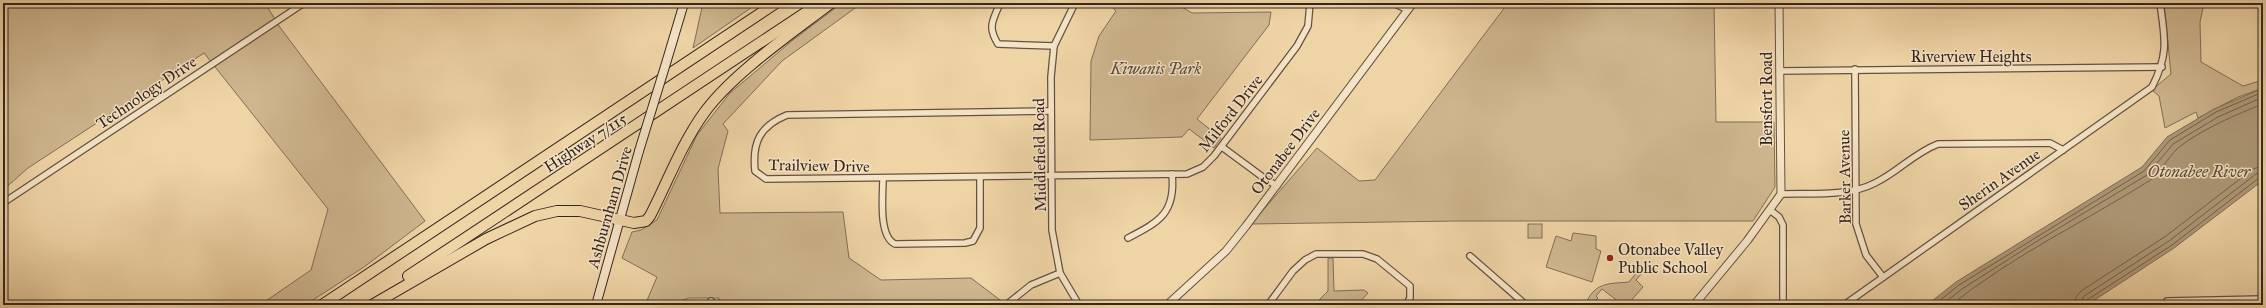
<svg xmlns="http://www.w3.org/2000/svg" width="2266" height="308" viewBox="0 0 2266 308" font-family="'IM FELL Great Primer',serif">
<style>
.green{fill:#cfb68f;stroke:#816e58}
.water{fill:#af9978;stroke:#7d6b55}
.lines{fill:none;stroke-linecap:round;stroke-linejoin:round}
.shore{stroke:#71604c;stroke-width:1}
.minor-casing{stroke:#625242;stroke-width:8}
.tertiary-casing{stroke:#625242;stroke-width:9}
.secondary-casing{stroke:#332620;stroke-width:10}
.motorway-casing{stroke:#332620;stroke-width:12}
.minor{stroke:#f5e3c5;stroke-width:5.5}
.tertiary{stroke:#f5e3c5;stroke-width:7}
.secondary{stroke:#f5e3c5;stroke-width:8}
.motorway{stroke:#efd4a6;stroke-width:10}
.secondary-bridge-casing{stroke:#332620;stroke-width:10;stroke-linecap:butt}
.secondary-bridge{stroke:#f5e3c5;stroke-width:8}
.poi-dot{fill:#8f2418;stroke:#f5e3c5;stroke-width:1.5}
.labels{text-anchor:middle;stroke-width:3;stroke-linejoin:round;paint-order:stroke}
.street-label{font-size:16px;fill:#332620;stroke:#f5e3c5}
.park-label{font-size:16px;font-style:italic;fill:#5a4a3c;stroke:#f5e3c5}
.poi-label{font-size:16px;fill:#332620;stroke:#f5e3c5;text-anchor:start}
.water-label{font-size:17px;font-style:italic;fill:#58483a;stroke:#f5e3c5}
</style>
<rect width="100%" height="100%" fill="#efd4a6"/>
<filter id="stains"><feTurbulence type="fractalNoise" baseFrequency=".005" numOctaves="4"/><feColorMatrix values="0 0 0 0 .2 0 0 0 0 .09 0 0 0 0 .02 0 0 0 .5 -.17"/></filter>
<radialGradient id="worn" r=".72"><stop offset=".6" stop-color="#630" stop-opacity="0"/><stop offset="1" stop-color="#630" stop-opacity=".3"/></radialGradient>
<g class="green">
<path d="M3,3h262l14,23 146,195 -61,46 -59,38h-45l51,-35 17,-61 -124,-156 -176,115 -25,22z"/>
<path d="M703,3h55l-65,45z"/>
<path d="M842,3h20l-80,58 -59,63 5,7 -10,38 2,44 123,-1 6,46 32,22 90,-2 29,22 -3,5h-278v-7h-30l-14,5v2h-30l12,-28 -35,-19 10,-26 9,-2 16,-10 40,-85 33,-42 63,-53z"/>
<path d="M1108,3h67l17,10 79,-1 -2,13 -72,94 24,19 -7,10 -25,-19 -7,8 -92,3 1,-79 8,-25 17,-25z"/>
<path d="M1508,3h206l2,119h58l1,65 -22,34h-296l-206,3 66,-76 42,33 16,-1z"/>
<path d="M2164,3h40l-4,19 1,40 42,24 20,-6v8l-25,9 -40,21 -2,-6 -31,16 -6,-32 -7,-6 19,-16z"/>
<rect x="1528" y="224" width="14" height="14"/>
<path d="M1573,233l23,3v13l5,2 -9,31 -46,-15 10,-31 15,5z"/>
<path d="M1328,258h5l1,33 30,-1 4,3 -11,12h-43l14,-14z"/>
<path d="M1640,268l3,4 -7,8 7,7 -16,18h-4l-21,-16 -6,7 2,2 -5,5 2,2h-10c10,-23 22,-21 44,-23z"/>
</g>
<path class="water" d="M2263,88l-1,93 -88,67 -87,57h-160l29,-23 186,-115 25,-30 47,-28z"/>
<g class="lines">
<g class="shore">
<path d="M1934,305l25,-20 185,-114 26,-31 46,-28 47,-20"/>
<path d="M1942,305l20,-16 72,-46 113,-68 26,-31 45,-27 45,-20"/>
<path d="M1951,305c61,-49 133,-83 198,-124 12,-8 18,-23 28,-32 19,-17 62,-36 86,-45"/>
<path d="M2074,305l2,-8 5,-6 85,-55 87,-67 10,-3"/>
<path d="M2080,305l4,-9 85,-55 87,-67 7,-2"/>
<path d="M2085,305l2,-5 85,-55 87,-67 4,-1"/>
</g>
<g class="minor-casing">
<g id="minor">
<path d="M1000,3c-7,18 -13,23 -2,41l56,2"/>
<path d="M1075,3l-21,43 -3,31 1,153 8,43 19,32"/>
<path d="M1393,3l15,7"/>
<path d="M1855,69l1,155 10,31 17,22"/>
<path d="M1780,71l382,-4"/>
<path d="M1051,111l-264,4c-27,11 -35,27 -32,56l11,8 421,-5 16,-7 11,-11 83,-110 11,-20 2,-23"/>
<path d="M1222,147l42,31 13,8"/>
<path d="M883,178c0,17 -5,58 12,66l70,-1 8,-2 7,-13v-51"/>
<path d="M1781,194c30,-1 67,3 94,-11 23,-11 39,-30 63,-39l112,-1 13,7"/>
<path d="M3,203l301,-200"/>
<path d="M1770,210l9,7 4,8v80"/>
<path d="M1128,238c31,-16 48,-25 44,-64"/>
<path d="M1470,256l56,49"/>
<path d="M711,301v4"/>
<path d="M1006,305l25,-20 29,-12"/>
<path d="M1268,305l25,-34 12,-11 11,-6h47l14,5 33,27v12l-4,7"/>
<path d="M1844,305l308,-218c17,-33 13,-48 8,-84"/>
<path d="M2167,305v-4l96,-2"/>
</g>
</g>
<g class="tertiary-casing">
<g id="tertiary">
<path d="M1167,305l59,-54 20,-25 167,-223"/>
<path d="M1694,305l53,-64 34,-47 -2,-191"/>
</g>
</g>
<g class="secondary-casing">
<g id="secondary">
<path d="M667,60l17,-57"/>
<path d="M596,305l43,-154"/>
</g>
</g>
<g class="motorway-casing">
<g id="motorway">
<path d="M408,276l412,-273"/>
<path d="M322,305l454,-302"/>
<path d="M372,305l114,-66 49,-23 22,-5h23l54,12 12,-2 4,-5c18,-35 31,-71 54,-103 28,-39 88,-80 127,-110"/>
</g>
</g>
<use href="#minor" class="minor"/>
<use href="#tertiary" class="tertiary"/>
<use href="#secondary" class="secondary"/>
<use href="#motorway" class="motorway"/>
<g class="secondary-bridge-casing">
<path id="secondary-bridge" d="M639,151l28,-91"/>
</g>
<use href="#secondary-bridge" class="secondary-bridge"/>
</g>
<circle class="poi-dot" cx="1610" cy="258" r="4"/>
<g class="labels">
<g class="street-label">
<text x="1971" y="62">Riverview Heights</text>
<text transform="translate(146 92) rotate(-34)" y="6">Technology Drive</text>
<text transform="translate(1766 99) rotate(-90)" y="6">Bensfort Road</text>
<text transform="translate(1230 113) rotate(-52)" y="6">Milford Drive</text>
<text transform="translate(585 142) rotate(-33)" y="6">Highway 7/115</text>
<text transform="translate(1285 151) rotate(-53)" y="6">Otonabee Drive</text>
<text transform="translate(1039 155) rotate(-91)" y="6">Middlefield Road</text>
<text transform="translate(819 165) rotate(1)" y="6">Trailview Drive</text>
<text transform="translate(1844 177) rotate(-91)" y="6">Barker Avenue</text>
<text transform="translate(1999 179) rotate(-35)" y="6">Sherin Avenue</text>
<text transform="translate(609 207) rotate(-74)" y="6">Ashburnham Drive</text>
</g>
<g class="park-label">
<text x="1156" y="74">Kiwanis Park</text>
</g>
<g class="poi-label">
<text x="1618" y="255">Otonabee Valley<tspan x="1618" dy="18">Public School</tspan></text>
</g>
<g class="water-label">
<text x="2199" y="177">Otonabee River</text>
</g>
</g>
<rect width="2266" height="308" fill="none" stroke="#efd4a6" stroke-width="16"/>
<rect x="4" y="4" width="2258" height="300" fill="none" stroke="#332620" stroke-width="2"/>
<rect x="8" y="8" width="2250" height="292" fill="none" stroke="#332620"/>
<rect width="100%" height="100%" filter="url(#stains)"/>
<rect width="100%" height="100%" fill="url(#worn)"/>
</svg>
